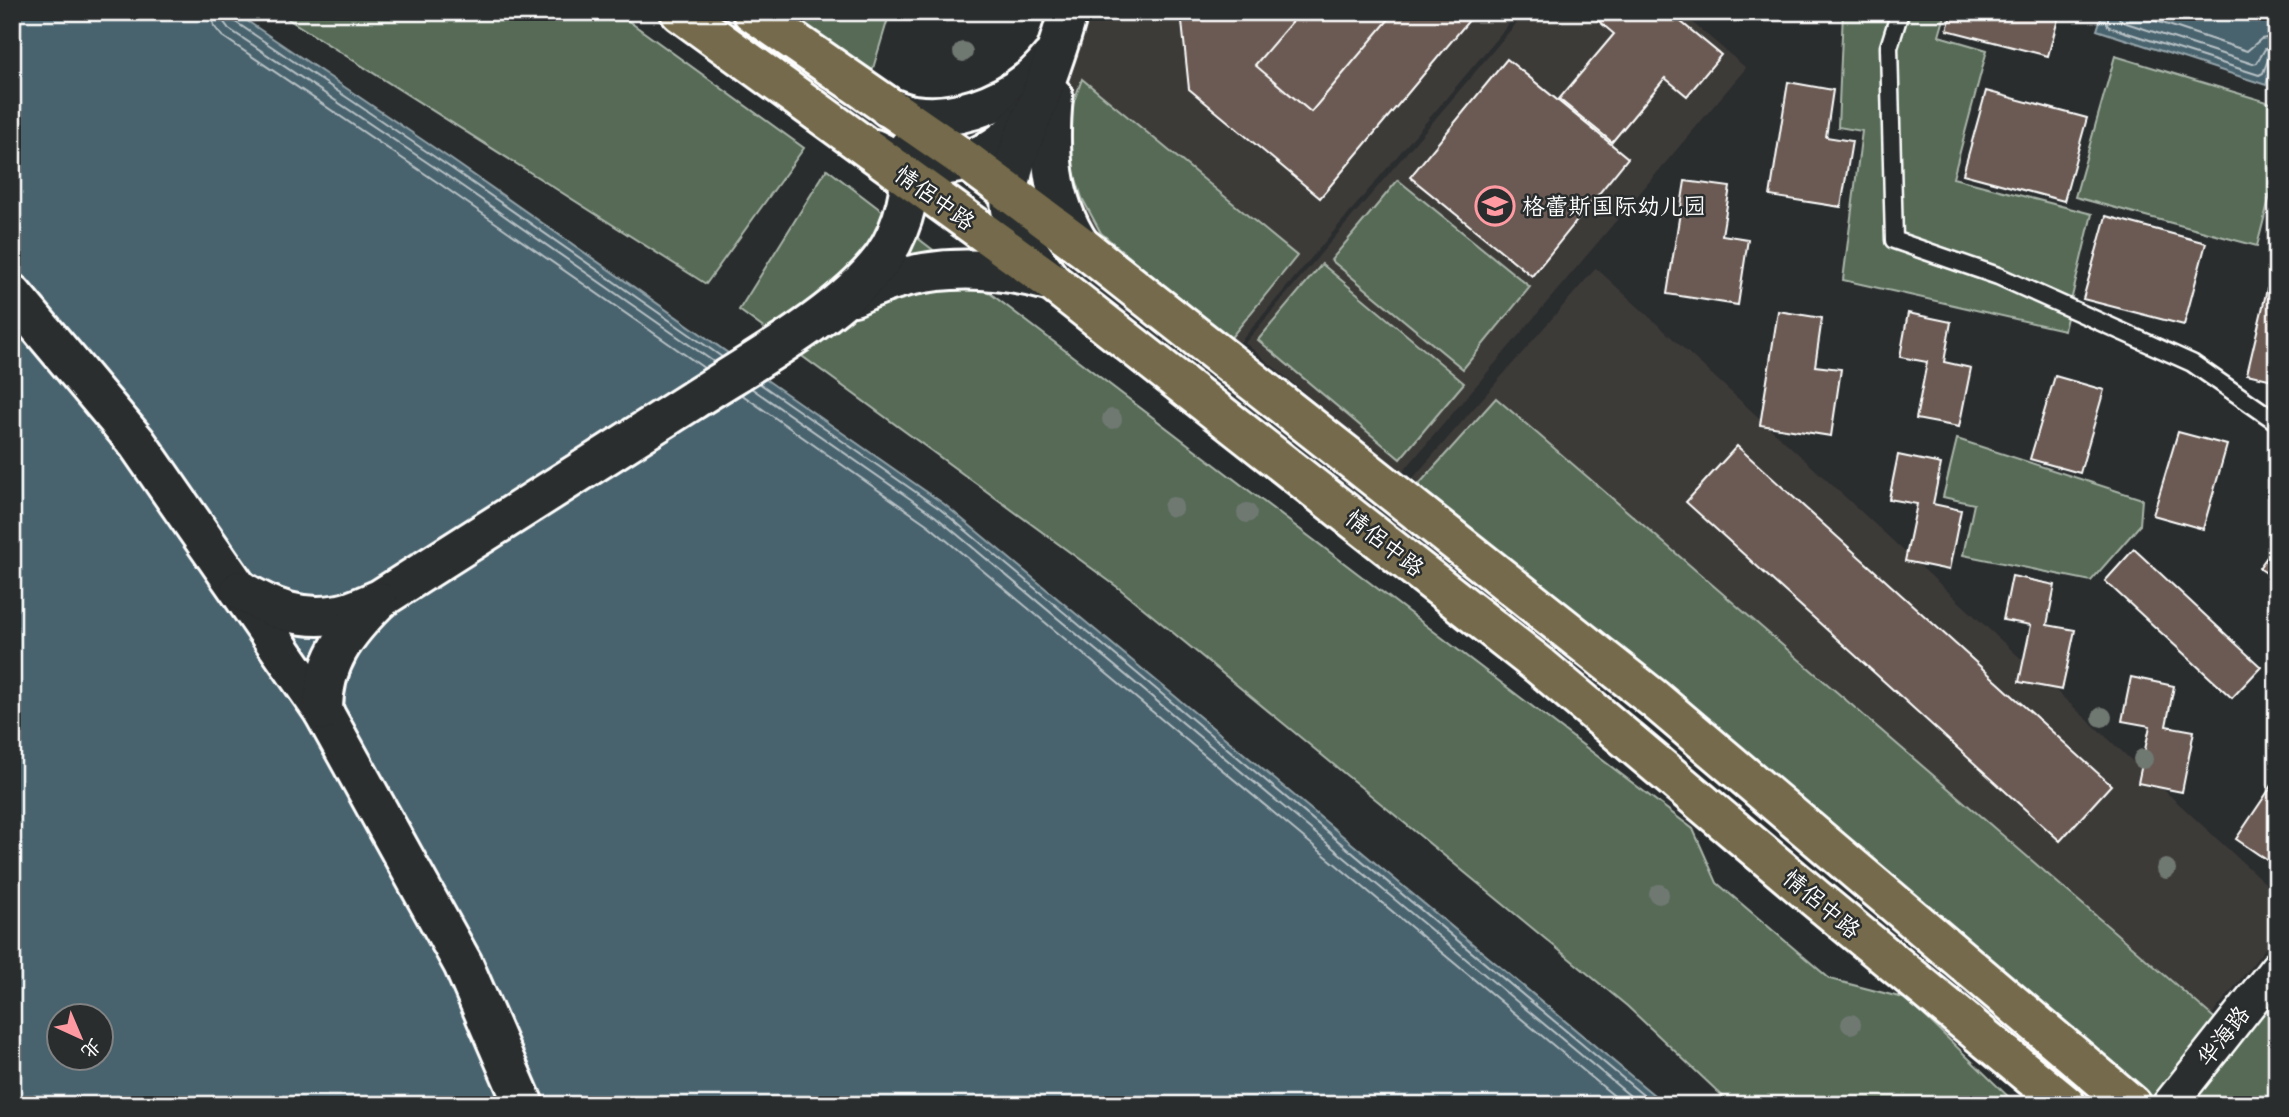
<svg xmlns="http://www.w3.org/2000/svg" width="2289" height="1117" viewBox="0 0 2289 1117" font-family="'Gochi Hand','LXGW WenKai TC',sans-serif">
<style>
.built{fill:#3d3a39}
.green{fill:#566b56;stroke:#aab5aa;stroke-width:2}
.water{fill:#4a646e;stroke:#92a2a8;stroke-width:2;fill-rule:evenodd}
.lines{fill:none;stroke-linecap:round;stroke-linejoin:round}
.shore{stroke:#b7c1c5;stroke-width:2}
.building{fill:#6a5a52;stroke:#fff;stroke-width:2}
.service-casing{stroke:#fff;stroke-width:21}
.minor-casing{stroke:#fff;stroke-width:38}
.tertiary-casing{stroke:#fff;stroke-width:44}
.secondary-casing{stroke:#fff;stroke-width:44}
.trunk-casing{stroke:#fff;stroke-width:44}
.service{stroke:#2a2d2e;stroke-width:16}
.minor{stroke:#2a2d2e;stroke-width:33}
.tertiary{stroke:#2a2d2e;stroke-width:38}
.secondary{stroke:#2a2d2e;stroke-width:38}
.trunk{stroke:#746b4b;stroke-width:38}
.tree{fill:#707872}
.labels{text-anchor:middle;stroke-width:5;stroke-linejoin:round;paint-order:stroke}
.street-label{font-size:23px;fill:#fff;stroke:#2a2d2e}
.poi-label{font-size:23px;fill:#fff;stroke:#2a2d2e;text-anchor:start}
</style>
<rect width="100%" height="100%" fill="#2a2d2e"/>
<filter id="ink" filterUnits="userSpaceOnUse"><feTurbulence type="fractalNoise" baseFrequency=".0143" numOctaves="2"/><feDisplacementMap in="SourceGraphic" scale="14" xChannelSelector="R" yChannelSelector="G"/><feConvolveMatrix kernelMatrix="1 2 1 2 8 2 1 2 1" color-interpolation-filters="sRGB"/></filter>
<g filter="url(#ink)">
<g class="built">
<path d="M1086,12h433l-289,342 -134,-117 -24,-40 -16,-62z"/>
<path d="M1526,12h154l66,56 -345,406 -156,-131z"/>
<path d="M1596,268l681,626v40l-136,169 -490,-436 -238,-189z"/>
</g>
<g class="green">
<path d="M277,12h339l188,136 -98,136z"/>
<path d="M781,12h109l-19,63z"/>
<path d="M1843,12h103l-7,24 48,14 -34,128 139,36 -28,116 -221,-50 19,-149 -24,-4z"/>
<path d="M2115,56l162,49v63l-20,78 -182,-49z"/>
<path d="M1082,79l215,177 -68,84 -128,-107 -19,-35 -20,-64z"/>
<path d="M827,169l866,660 24,54 113,96 77,20 110,106h-285l-105,-99 -507,-417 -381,-279z"/>
<path d="M1398,180l132,107 -67,82 -132,-109z"/>
<path d="M1322,264l142,119 -64,76 -142,-119z"/>
<path d="M1496,398l723,624 -67,83h-26l-714,-613z"/>
<path d="M1957,439l185,60 -2,26 -49,56 -128,-26 11,-51 -31,-7z"/>
<path d="M2277,981v124h-99z"/>
</g>
<g class="water">
<path d="M12,12h222l221,150 489,342 722,601h-1654zM60,1016h42v42h-42z"/>
<path d="M2103,12h174v40l-11,33 -169,-55z"/>
</g>
<g class="lines">
<g class="shore">
<path d="M211,12l3,14 8,10 218,148 264,184"/>
<path d="M222,12l1,9 6,8 217,146 268,187"/>
<path d="M231,12l3,9 217,147 271,189"/>
<path d="M2109,12l-2,12 2,3 150,48 4,-2 6,-16 8,-2"/>
<path d="M2118,12l2,9 133,43 4,-1 8,-14 12,-3"/>
<path d="M2129,12l118,39 14,-12 16,-3"/>
<path d="M759,383l181,126 715,596"/>
<path d="M751,388l184,128 706,589"/>
<path d="M741,394l187,131 697,580"/>
</g>
</g>
<g class="building">
<path d="M1181,12h295l-156,186 -131,-109z"/>
<path d="M1290,12h105l-84,100 -56,-47 41,-48z"/>
<path d="M1588,12h81l52,43 -34,41 -22,-18 -53,64 -53,-43 55,-65z"/>
<rect x="1787" y="12" width="44" height="5"/>
<path d="M1952,12h108l-12,44 -101,-26z"/>
<path d="M1507,59l121,99 -96,118 -122,-99z"/>
<path d="M1788,82l45,8 -7,47 26,4 -11,66 -71,-11z"/>
<path d="M1986,91l101,27 -23,83 -101,-27z"/>
<path d="M1685,181l45,6 -8,48 26,4 -10,66 -71,-11z"/>
<path d="M2106,216l100,27 -22,82 -101,-26z"/>
<path d="M2277,246v22l-5,-1z"/>
<path d="M2267,289l10,2v90l-30,-7z"/>
<path d="M1778,311l44,7 -7,48 26,3 -10,67 -71,-11z"/>
<path d="M1908,313l43,9 -7,40 27,6 -12,59 -43,-8 11,-57 -27,-5z"/>
<path d="M2055,376l49,14 -24,83 -50,-14z"/>
<path d="M2178,432l49,13 -24,84 -50,-14z"/>
<path d="M1737,446l374,339 -51,56 -374,-339z"/>
<path d="M1898,455l43,9 -8,40 28,6 -12,60 -44,-9 12,-57 -28,-5z"/>
<path d="M2277,543v37l-18,-12z"/>
<path d="M2134,549l127,118 -29,31 -127,-117z"/>
<path d="M2012,576l43,9 -8,40 28,5 -13,60 -43,-8 12,-57 -28,-5z"/>
<path d="M2131,677l43,9 -8,40 28,5 -12,61 -44,-9 12,-57 -28,-5z"/>
<path d="M2277,778v89l-41,-28z"/>
</g>
<g class="lines">
<g class="service-casing">
<path id="service" d="M1900,12l-11,35 5,193 104,36 194,87 85,59"/>
</g>
<g class="minor-casing">
<path id="minor" d="M2169,1105l108,-137"/>
</g>
<g class="tertiary-casing">
<g id="tertiary">
<path d="M12,294l125,149 186,268 140,253 61,141"/>
<path d="M854,296c63,-32 130,-33 198,-14"/>
<path d="M240,590c31,19 62,31 99,24 14,-2 28,-10 41,-15 105,-67 209,-133 313,-199 59,-38 149,-87 190,-142 21,-30 32,-75 26,-111"/>
<path d="M323,711c0,-49 22,-77 55,-110"/>
</g>
</g>
<g class="secondary-casing">
<g id="secondary">
<path d="M1053,96c-5,53 -3,103 27,149"/>
<path d="M888,107c8,3 17,7 26,8 48,7 107,-18 136,-56"/>
<path d="M874,149c13,7 27,14 42,16 44,7 90,-16 114,-53"/>
<path d="M1048,277c-14,-18 -29,-37 -35,-59 -12,-41 15,-87 28,-124 10,-27 20,-54 27,-82"/>
</g>
</g>
<g class="trunk-casing">
<g id="trunk">
<path d="M680,12l372,270 487,383 276,233 251,207"/>
<path d="M752,12l215,149 113,84 294,232 280,222 478,406"/>
</g>
</g>
<use href="#service" class="service"/>
<use href="#minor" class="minor"/>
<use href="#tertiary" class="tertiary"/>
<use href="#secondary" class="secondary"/>
<use href="#trunk" class="trunk"/>
</g>
<g class="tree">
<circle cx="963" cy="52" r="10"/>
<circle cx="1112" cy="419" r="10"/>
<circle cx="1173" cy="507" r="10"/>
<circle cx="1247" cy="513" r="10"/>
<circle cx="2102" cy="717" r="10"/>
<circle cx="2143" cy="759" r="10"/>
<circle cx="2166" cy="869" r="10"/>
<circle cx="1659" cy="894" r="10"/>
<circle cx="1851" cy="1024" r="10"/>
</g>
</g>
<defs>
<g id="school-ring" transform="scale(2.0125)"><circle r="9.5" fill="#2a2d2e" stroke="#ff9aa2" stroke-width="1.5"/><path d="M0-5L7-2L0 1L-7-2ZM-4 1L0 2.5L4 1V4Q0 6-4 4Z" fill="#ff9aa2"/></g>
</defs>
<g fill-rule="evenodd">
<use href="#school-ring" x="1495" y="206"/>
</g>
<g class="labels">
<g class="street-label">
<text transform="translate(935 198) rotate(36)" y="8">情侶中路</text>
<text transform="translate(1385 543) rotate(38)" y="8">情侶中路</text>
<text transform="translate(1822 904) rotate(40)" y="8">情侶中路</text>
<text transform="translate(2223 1036) rotate(-52)" y="8">华海路</text>
</g>
<g class="poi-label">
<text x="1522" y="214">格蕾斯国际幼儿园</text>
</g>
</g>
<rect width="2289" height="1117" fill="none" stroke="#2a2d2e" stroke-width="42"/>
<rect x="21" y="21" width="2247" height="1075" fill="none" stroke="#fff" stroke-width="2.5" filter="url(#ink)"/>
<g transform="translate(80 1037) rotate(136)"><circle r="33" fill="#2a2d2e" stroke="#7f8182" stroke-width="2"/>
<path d="M0-5L12 26L0 18L-12 26Z" fill="#ff9aa2"/>
<text y="-10" font-size="19" font-weight="bold" text-anchor="middle" fill="#ffffff">北</text>
</g>
</svg>
